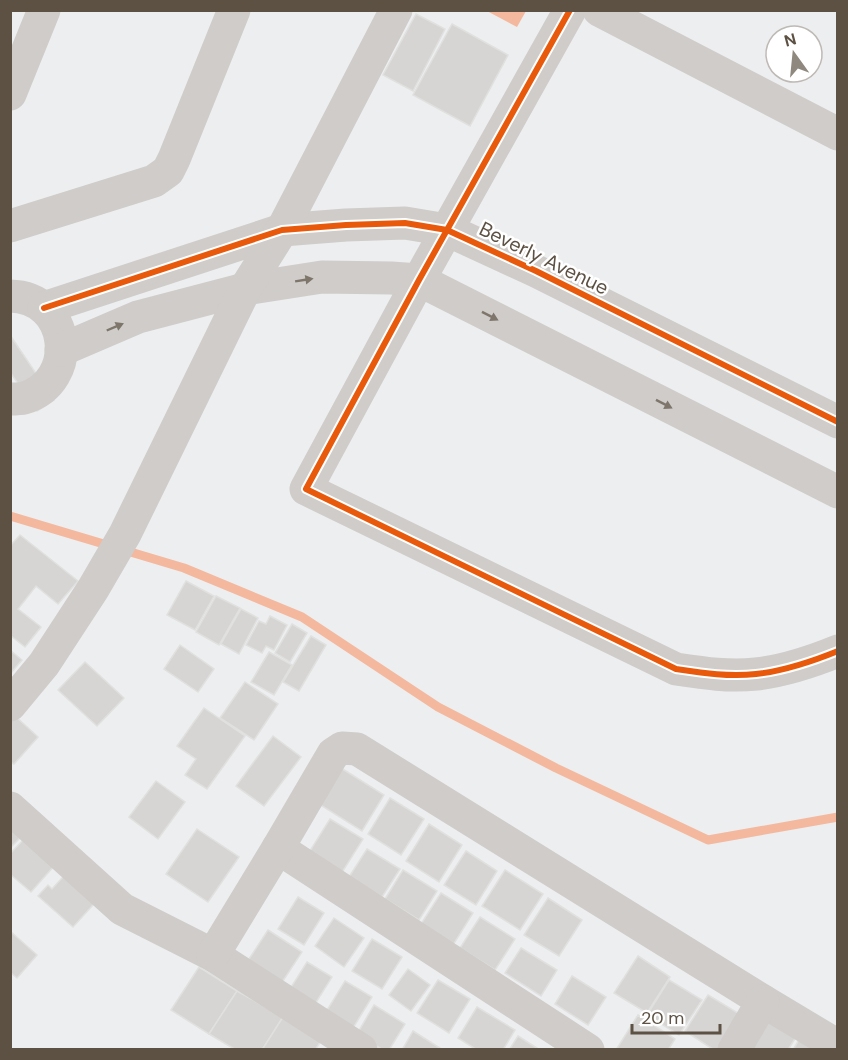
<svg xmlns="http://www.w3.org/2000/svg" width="848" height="1060" viewBox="0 0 848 1060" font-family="'DM Sans',sans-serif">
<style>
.water{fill:#f3b89e}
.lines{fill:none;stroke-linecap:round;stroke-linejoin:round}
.stream{stroke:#f3b89e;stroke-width:9}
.building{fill:#d6d5d4;stroke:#e0e0df;stroke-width:1.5}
.minor{stroke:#cfccc9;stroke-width:33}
.cycleway-casing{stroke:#fff;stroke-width:10}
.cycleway{stroke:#e8590c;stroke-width:6}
.oneway{fill:#7e766b}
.labels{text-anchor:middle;stroke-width:5;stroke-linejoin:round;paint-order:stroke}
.street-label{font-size:20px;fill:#5c5143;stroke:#fff}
</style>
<rect width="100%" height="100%" fill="#edeeef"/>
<path class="water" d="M485,10h41v1l-9,16z"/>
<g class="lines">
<path class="stream" d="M10,516l174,52 118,49 136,90 118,61 152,72 130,-23"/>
</g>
<g class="building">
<path d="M416,14l29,15 -32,62 -30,-16z"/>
<path d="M452,24l56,31 -38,71 -57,-31z"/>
<path d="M10,335l44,65 -17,11 -27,-39z"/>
<path d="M20,535l58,46 -20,23 -22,-18 -18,23 23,18 -16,20 -15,-12v-89z"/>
<path d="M186,581l28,15 -19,34 -28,-15z"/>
<path d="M216,596l24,12 -21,37 -23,-13z"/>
<path d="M241,609l17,9 -19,36 -18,-10z"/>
<path d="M270,616l17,9 -13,25 -8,-4 -4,7 -16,-8 13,-24 7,3z"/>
<path d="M292,624l15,9 -17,29 -15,-9z"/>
<path d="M311,636l15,9 -27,46 -16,-9z"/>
<path d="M180,645l34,24 -16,23 -34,-23z"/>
<path d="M10,650l12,10 -12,14z"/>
<path d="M269,652l23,13 -18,30 -23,-13z"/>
<path d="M85,662l39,36 -27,28 -39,-36z"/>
<path d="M245,682l33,22 -24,36 -34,-22z"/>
<path d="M204,708l41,28 -38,53 -22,-14 11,-16 -19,-13z"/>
<path d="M14,715l24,22 -24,27 -4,-2v-44z"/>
<path d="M273,736l28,21 -37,49 -28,-20z"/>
<path d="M341,768l43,27 -22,36 -43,-27z"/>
<path d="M156,781l29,21 -27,37 -29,-22z"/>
<path d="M390,798l34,21 -23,36 -33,-21z"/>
<path d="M330,819l33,20 -22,35 -33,-20z"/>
<path d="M429,824l33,21 -23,37 -33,-21z"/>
<path d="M10,827l11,10 -11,11z"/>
<path d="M197,829l42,28 -31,45 -42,-28z"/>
<path d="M24,839l30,27 -23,26 -21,-18v-20z"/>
<path d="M367,849l33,20 -18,28 -33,-20z"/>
<path d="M466,851l31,20 -21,34 -32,-20z"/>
<path d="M72,867l30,28 -29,32 -35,-31 10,-11 4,4z"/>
<path d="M403,870l34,21 -18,29 -34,-21z"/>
<path d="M505,870l38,24 -23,36 -38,-24z"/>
<path d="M441,893l32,20 -20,32 -32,-21z"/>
<path d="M298,897l26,16 -20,32 -26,-16z"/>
<path d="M548,898l34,22 -23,36 -35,-21z"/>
<path d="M480,917l35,22 -20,31 -35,-22z"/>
<path d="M334,918l30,20 -20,29 -29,-21z"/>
<path d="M268,930l34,22 -23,35 -34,-22z"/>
<path d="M10,931l27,24 -20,23 -7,-6z"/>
<path d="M372,939l30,18 -20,32 -30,-18z"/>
<path d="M521,948l36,22 -16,26 -36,-23z"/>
<path d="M638,956l32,21 -23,36 -33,-20z"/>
<path d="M307,962l25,15 -17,27 -25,-15z"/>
<path d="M199,967l38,24 -28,43 -38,-24z"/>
<path d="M408,969l22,16 -19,26 -22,-16z"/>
<path d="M572,976l34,21 -18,28 -33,-21z"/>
<path d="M438,980l32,19 -21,34 -32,-20z"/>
<path d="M669,980l33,20 -23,35 -32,-20z"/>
<path d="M345,981l27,16 -19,31 -27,-16z"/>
<path d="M237,991l46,26 -21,33h-26l-27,-16z"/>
<path d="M708,995l38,23 -20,32h-12l-29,-19z"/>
<path d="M374,1005l31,19 -16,26h-6l-26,-16z"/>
<path d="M477,1007l38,23 -12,20h-26l-19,-12z"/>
<path d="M767,1009l34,20 -13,21 -45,-1z"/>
<path d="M638,1015l37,24 -7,11h-52z"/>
<path d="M283,1017l38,24 -6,9h-53z"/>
<path d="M413,1031l30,19h-41z"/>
<path d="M804,1031l31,19h-42z"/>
<path d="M518,1036l22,14h-31z"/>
</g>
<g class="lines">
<g class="minor">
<path d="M570,10l-151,270 -113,209 370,180c27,4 53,8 80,5 28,-3 55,-12 82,-23"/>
<path d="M599,10l239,124"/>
<path d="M10,94l34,-84"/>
<path d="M10,226l144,-45 14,-10 6,-12 60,-149"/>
<path d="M10,296c61,1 70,85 14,102 -4,1 -9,1 -14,1"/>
<path d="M44,308l238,-78 64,-5 59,-2 42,7 89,41 302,151"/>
<path d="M61,350l77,-33 107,-28 77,-12 69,1 28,2 419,212"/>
<path d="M10,705l34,-41 49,-75 32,-55 120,-245 37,-59 114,-220"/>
<path d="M10,808l112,101 91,46 148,95"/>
<path d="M278,848l310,202"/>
<path d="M213,955l65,-107 55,-94 9,-6 15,1 406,252 75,45"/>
<path d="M734,1050l29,-49"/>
</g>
<g class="cycleway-casing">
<g id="cycleway">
<path d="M570,10l-151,270 -113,209 370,180c27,4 53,8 80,5 28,-3 55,-12 82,-23"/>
<path d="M44,308l238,-78 64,-5 59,-2 42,7 89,41 302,151"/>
</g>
</g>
<use href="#cycleway" class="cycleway"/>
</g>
<defs><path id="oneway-solid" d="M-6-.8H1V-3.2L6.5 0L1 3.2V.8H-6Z" transform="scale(1.5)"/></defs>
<g class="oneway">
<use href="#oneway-solid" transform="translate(304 280) rotate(-9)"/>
<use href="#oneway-solid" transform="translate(490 316) rotate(27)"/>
<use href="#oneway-solid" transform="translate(115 327) rotate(-23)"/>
<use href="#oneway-solid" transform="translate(664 404) rotate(27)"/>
</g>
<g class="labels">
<g class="street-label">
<text transform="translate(544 258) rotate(26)" y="7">Beverly Avenue</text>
</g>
</g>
<rect width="848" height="1060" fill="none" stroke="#5c5143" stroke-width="24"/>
<g transform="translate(794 54) rotate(345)"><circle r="28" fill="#ffffff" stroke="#beb9b4" stroke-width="1.5"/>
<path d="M0-4.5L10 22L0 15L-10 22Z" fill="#8f887f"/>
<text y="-9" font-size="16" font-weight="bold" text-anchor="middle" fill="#5c5143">N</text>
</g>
<path d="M632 1024v9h88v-9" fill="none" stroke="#5c5143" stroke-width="3"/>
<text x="641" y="1024" font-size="18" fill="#5c5143" stroke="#ffffff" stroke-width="4.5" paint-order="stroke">20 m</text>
</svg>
